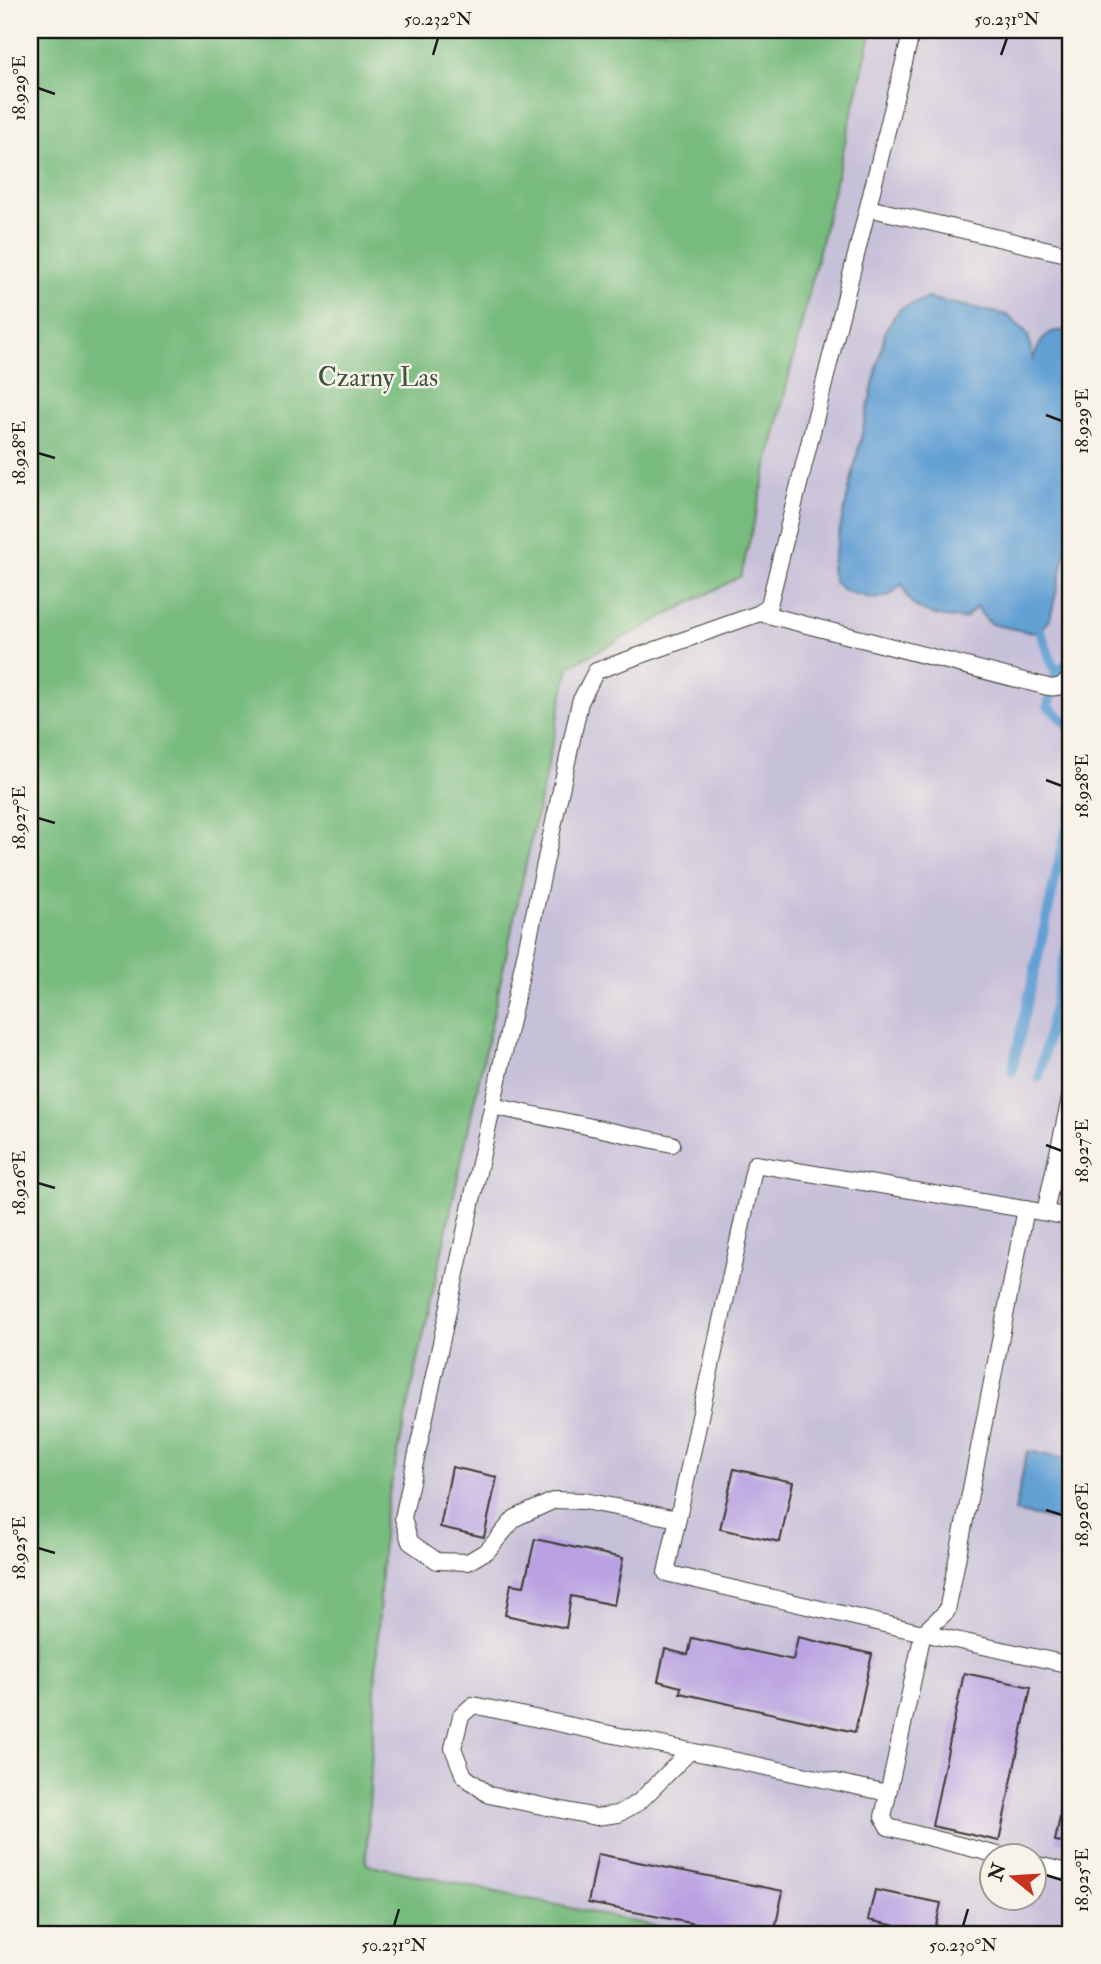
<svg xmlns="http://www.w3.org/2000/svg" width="1101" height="1964" viewBox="0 0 1101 1964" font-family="'IM FELL Double Pica',serif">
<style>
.industrial{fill:#c7c0d9;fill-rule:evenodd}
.forest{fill:#78bb7e;stroke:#4a6c4d;stroke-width:2}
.water{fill:#64a0d4;stroke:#405e78;stroke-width:2}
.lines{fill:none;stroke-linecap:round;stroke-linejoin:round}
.stream{stroke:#64a0d4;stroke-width:10}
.building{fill:#baa2e2}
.service-casing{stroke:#3b3934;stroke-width:18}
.service{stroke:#fff;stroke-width:16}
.ticks{fill:none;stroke:#1c1c1c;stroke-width:2.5}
.labels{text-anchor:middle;stroke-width:5;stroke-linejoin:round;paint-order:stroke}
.park-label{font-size:26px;fill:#405540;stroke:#f7f3e8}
.neatline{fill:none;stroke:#1c1c1c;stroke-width:2.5}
.ticks-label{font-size:18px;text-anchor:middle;fill:#1c1c1c}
</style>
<rect width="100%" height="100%" fill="#f7f3e8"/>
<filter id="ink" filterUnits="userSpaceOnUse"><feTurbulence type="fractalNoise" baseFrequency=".0143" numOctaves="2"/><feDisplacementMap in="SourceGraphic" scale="14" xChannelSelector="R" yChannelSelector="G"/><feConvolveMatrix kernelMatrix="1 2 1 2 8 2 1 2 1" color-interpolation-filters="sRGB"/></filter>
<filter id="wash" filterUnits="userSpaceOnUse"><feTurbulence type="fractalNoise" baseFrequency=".00686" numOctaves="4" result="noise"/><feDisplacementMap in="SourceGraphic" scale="28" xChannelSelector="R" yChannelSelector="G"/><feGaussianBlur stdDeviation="1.57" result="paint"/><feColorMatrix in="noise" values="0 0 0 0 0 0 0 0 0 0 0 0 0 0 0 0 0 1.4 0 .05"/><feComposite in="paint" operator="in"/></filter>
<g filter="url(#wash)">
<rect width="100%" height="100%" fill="#eae0be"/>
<path class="industrial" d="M872,30h199v1904h-380l-325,-70 18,-347 185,-851 172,-91zM992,1856h42v42h-42z"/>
<path class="forest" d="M30,30h842l-131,546 -172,90 -185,851 -18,347 325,70h-661z"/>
<g class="water">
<path d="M927,298l80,17 21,19 5,25c8,-19 13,-33 38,-27v196l-21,91 -10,11 -12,2 -37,-8 -9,-9 -5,-9 -12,13c-18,-1 -44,-3 -56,-19 -3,-4 -4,-11 -7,-16l-12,11 -16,4 -29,-8 -11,-9 -3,-14 55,-239 14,-20z"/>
<path d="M1027,1451l44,9v63l-56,-11z"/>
</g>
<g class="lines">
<g class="stream">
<path d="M1040,630l16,44 -8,32 23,22"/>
<path d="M1056,674l15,-15"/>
<path d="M1012,1071l59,-262"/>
<path d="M1039,1077l32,-147"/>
</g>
</g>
<g id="blocks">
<g class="building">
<path d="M452,1467l45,10 -13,60 -44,-10z"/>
<path d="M734,1469l59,13 -13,60 -60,-13z"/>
<path d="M535,1539l88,19 -9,47 -43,-9 -5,32 -61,-13 6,-31 13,2z"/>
<path d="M798,1637l74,17 -17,78 -175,-39 1,-6 -23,-6 7,-32 23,6 4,-17 101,22z"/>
<path d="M964,1673l67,14 -32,154 -67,-15z"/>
<path d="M1070,1770h1v74l-16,-3z"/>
<path d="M598,1854l185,37 -9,43h-27l-159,-31z"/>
<path d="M875,1890l66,13 -7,31 -66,-14z"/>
</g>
</g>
</g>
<g filter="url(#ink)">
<use href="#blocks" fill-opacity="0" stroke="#3b3934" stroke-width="2"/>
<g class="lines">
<g class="service-casing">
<g id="service">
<path d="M868,208l203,47"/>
<path d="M760,613l288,74c11,2 15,-2 23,-10"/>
<path d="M492,1106l180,38"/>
<path d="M1045,1212l26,-118"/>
<path d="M1071,1217l-316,-53 -89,409 257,60 148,32"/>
<path d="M678,1519l-94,-18 -29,-1 -40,18 -27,32 -20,12 -31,-1 -27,-19 -7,-24 177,-816 16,-31 164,-58 9,-8 143,-575"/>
<path d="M690,1751l-51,51 -21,12 -22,3 -107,-22 -25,-19 -11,-28 8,-32 12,-11 415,88"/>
<path d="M1002,1856l-114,-29 -5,-10 40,-184 24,-22 79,-402"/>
<path d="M1034,1864l37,9"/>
</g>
</g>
<use href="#service" class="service"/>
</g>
</g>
<path class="ticks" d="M433,55l5,-17M1001,55l6,-17M38,88l17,6M1046,415l16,6M38,453l17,5M1046,780l16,6M38,818l17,5M1046,1145l16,6M38,1183l17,5M1046,1510l16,5M38,1548l17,5M1046,1875l16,5M394,1926l5,-17M963,1926l5,-17"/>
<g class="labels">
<g class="park-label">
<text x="378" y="386">Czarny Las</text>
</g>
</g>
<rect width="1101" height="1964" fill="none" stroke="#f7f3e8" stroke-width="77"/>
<g transform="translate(1013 1877) rotate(288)"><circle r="33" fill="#f7f3e8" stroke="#9f9d96" stroke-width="2"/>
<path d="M0-5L12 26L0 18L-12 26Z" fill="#c8321e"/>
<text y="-10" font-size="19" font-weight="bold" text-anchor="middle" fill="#1c1c1c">N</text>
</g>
<rect x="38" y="38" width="1024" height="1888" class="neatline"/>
<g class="ticks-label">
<text x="438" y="25">50.232°N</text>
<text x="1007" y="25">50.231°N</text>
<text transform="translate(19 88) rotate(-90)" y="6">18.929°E</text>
<text transform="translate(1082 421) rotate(-90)" y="6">18.929°E</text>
<text transform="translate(19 453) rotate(-90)" y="6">18.928°E</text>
<text transform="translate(1082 786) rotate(-90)" y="6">18.928°E</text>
<text transform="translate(19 818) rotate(-90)" y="6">18.927°E</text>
<text transform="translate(1082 1151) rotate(-90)" y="6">18.927°E</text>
<text transform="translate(19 1183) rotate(-90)" y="6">18.926°E</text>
<text transform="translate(1082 1515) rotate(-90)" y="6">18.926°E</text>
<text transform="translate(19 1548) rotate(-90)" y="6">18.925°E</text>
<text transform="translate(1082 1880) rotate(-90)" y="6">18.925°E</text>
<text x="394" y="1951">50.231°N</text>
<text x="963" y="1951">50.230°N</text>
</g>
</svg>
